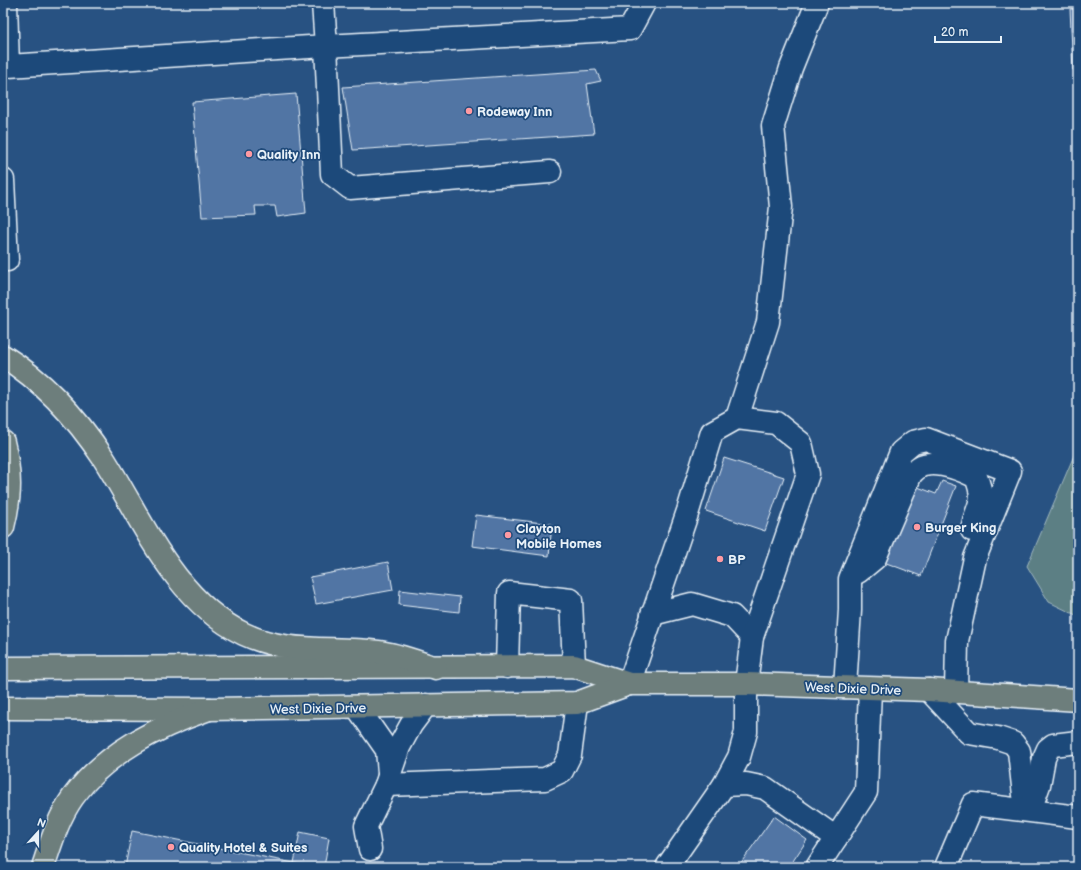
<svg xmlns="http://www.w3.org/2000/svg" width="1081" height="870" viewBox="0 0 1081 870" font-family="'Balsamiq Sans',sans-serif">
<style>
.green{fill:#5c7f84;stroke:#a2b8be}
.building{fill:#5175a4;stroke:#e8f1f8}
.lines{fill:none;stroke-linecap:round;stroke-linejoin:round}
.minor-casing{stroke:#e8f1f8;stroke-width:25}
.major-casing{stroke:#e8f1f8;stroke-width:25}
.highway-casing{stroke:#e8f1f8;stroke-width:25}
.minor{stroke:#1f4a7a;stroke-width:22}
.major{stroke:#6d7e7c;stroke-width:22}
.highway{stroke:#6d7e7c;stroke-width:22}
.poi-dot{fill:#ff9aa2;stroke:#1f4a7a;stroke-width:1.5}
.labels{text-anchor:middle;stroke-width:3.5;stroke-linejoin:round;paint-order:stroke}
.poi-label{font-size:13px;font-weight:bold;fill:#e8f1f8;stroke:#1f4a7a;text-anchor:start}
.street-label{font-size:13px;fill:#e8f1f8;stroke:#1f4a7a}
</style>
<rect width="100%" height="100%" fill="#285282"/>
<filter id="ink" filterUnits="userSpaceOnUse"><feTurbulence type="fractalNoise" baseFrequency=".025" numOctaves="2"/><feDisplacementMap in="SourceGraphic" scale="8" xChannelSelector="R" yChannelSelector="G"/><feConvolveMatrix kernelMatrix="1 2 1 2 8 2 1 2 1" color-interpolation-filters="sRGB"/></filter>
<g filter="url(#ink)">
<path class="green" d="M1078,446v170l-29,-14 -22,-36z"/>
<g class="building">
<path d="M1070,9h8v60l-5,1z"/>
<path d="M596,70l5,11 -14,3 7,50 -241,16 -10,-63z"/>
<path d="M296,94l10,119 -29,4 -2,-11h-20l1,9 -54,2 -10,-115z"/>
<path d="M724,458l60,19 -19,54 -59,-20z"/>
<path d="M942,481l14,5 -35,90 -40,-15 29,-77 26,10z"/>
<path d="M476,515l76,9 -3,32 -77,-10z"/>
<path d="M388,562l5,28 -77,14 -6,-27z"/>
<path d="M400,590l60,7 -1,15 -60,-7z"/>
<path d="M774,816l33,24 -18,27h-51z"/>
<path d="M132,831l162,32 19,4h-188z"/>
<path d="M300,832l29,6 -5,29 -30,-4z"/>
</g>
<g class="lines">
<g class="minor-casing">
<g id="minor">
<path d="M6,3l2,63 318,-20 -3,-43"/>
<path d="M550,172l-200,16 -18,-14 -6,-128 304,-17 14,-26"/>
<path d="M3,180l4,80"/>
<path d="M737,418l31,-96 13,-115 -8,-81 18,-58 26,-65"/>
<path d="M858,572l17,-14 36,-84c3,-3 8,-8 13,-9 16,-4 38,5 52,12 11,27 0,28 -4,53"/>
<path d="M652,614l40,-10 40,12 20,21"/>
<path d="M507,667l2,-74 62,7 3,66"/>
<path d="M629,684l59,-173 24,-79 25,-14 39,5 25,20 7,31 -56,163 -6,47v48l-7,25 -15,28 -57,82"/>
<path d="M845,687l5,-77v-31l51,-127 12,-10 13,-3 84,32 -35,87 -18,83 -1,51"/>
<path d="M929,690l40,43 29,5 15,5 6,8 5,44 6,15"/>
<path d="M357,707l30,43 2,23"/>
<path d="M386,785l159,-6 17,-8 8,-16 7,-52"/>
<path d="M724,785l22,-1 19,4 71,50"/>
<path d="M1030,810l9,-25 5,-27 4,-9 5,-4 25,-3"/>
<path d="M370,849l-4,-23 20,-41 13,-38 12,-22 15,-20"/>
<path d="M817,867l49,-75 4,-103"/>
<path d="M946,867l27,-63 105,13"/>
</g>
</g>
<g class="major-casing">
<g id="major">
<path d="M3,668l571,-2 55,18h117l183,6 149,10"/>
<path d="M3,708l206,1 368,-6 52,-19"/>
</g>
</g>
<g class="highway-casing">
<g id="highway">
<path d="M3,356c42,26 74,62 101,103 39,62 70,141 140,175 45,21 86,12 134,18 19,2 39,10 58,16"/>
<path d="M3,442c8,32 8,53 0,85"/>
<path d="M43,867c8,-24 15,-49 30,-70 33,-45 85,-70 136,-88"/>
</g>
</g>
<use href="#minor" class="minor"/>
<use href="#major" class="major"/>
<use href="#highway" class="highway"/>
</g>
</g>
<g class="poi-dot">
<circle cx="469" cy="111" r="4"/>
<circle cx="249" cy="154" r="4"/>
<circle cx="917" cy="527" r="4"/>
<circle cx="508" cy="535" r="4"/>
<circle cx="720" cy="559" r="4"/>
<circle cx="171" cy="847" r="4"/>
</g>
<g class="labels">
<g class="poi-label">
<text x="477" y="116">Rodeway Inn</text>
<text x="257" y="159">Quality Inn</text>
<text x="925" y="532">Burger King</text>
<text x="516" y="533">Clayton<tspan x="516" dy="15">Mobile Homes</tspan></text>
<text x="728" y="564">BP</text>
<text x="179" y="852">Quality Hotel &amp; Suites</text>
</g>
<g class="street-label">
<text transform="translate(853 688) rotate(2)" y="5">West Dixie Drive</text>
<text transform="translate(318 708) rotate(-1)" y="5">West Dixie Drive</text>
</g>
</g>
<rect width="1081" height="870" fill="none" stroke="#1f4a7a" stroke-width="16"/>
<rect x="8" y="8" width="1065" height="854" fill="none" stroke="#e8f1f8" stroke-width="1.5" filter="url(#ink)"/>
<g transform="translate(38 832) rotate(21)" stroke="#1f4a7a" stroke-width="3" paint-order="stroke">
<path d="M0-3L7 15L0 10L-7 15Z" fill="#e8f1f8"/>
<text y="-6" font-size="11" font-weight="bold" text-anchor="middle" fill="#e8f1f8">N</text>
</g>
<path d="M935 36v6h66v-6" fill="none" stroke="#e8f1f8" stroke-width="2"/>
<text x="941" y="36" font-size="12" fill="#e8f1f8" stroke="#1f4a7a" stroke-width="3" paint-order="stroke">20 m</text>
</svg>
